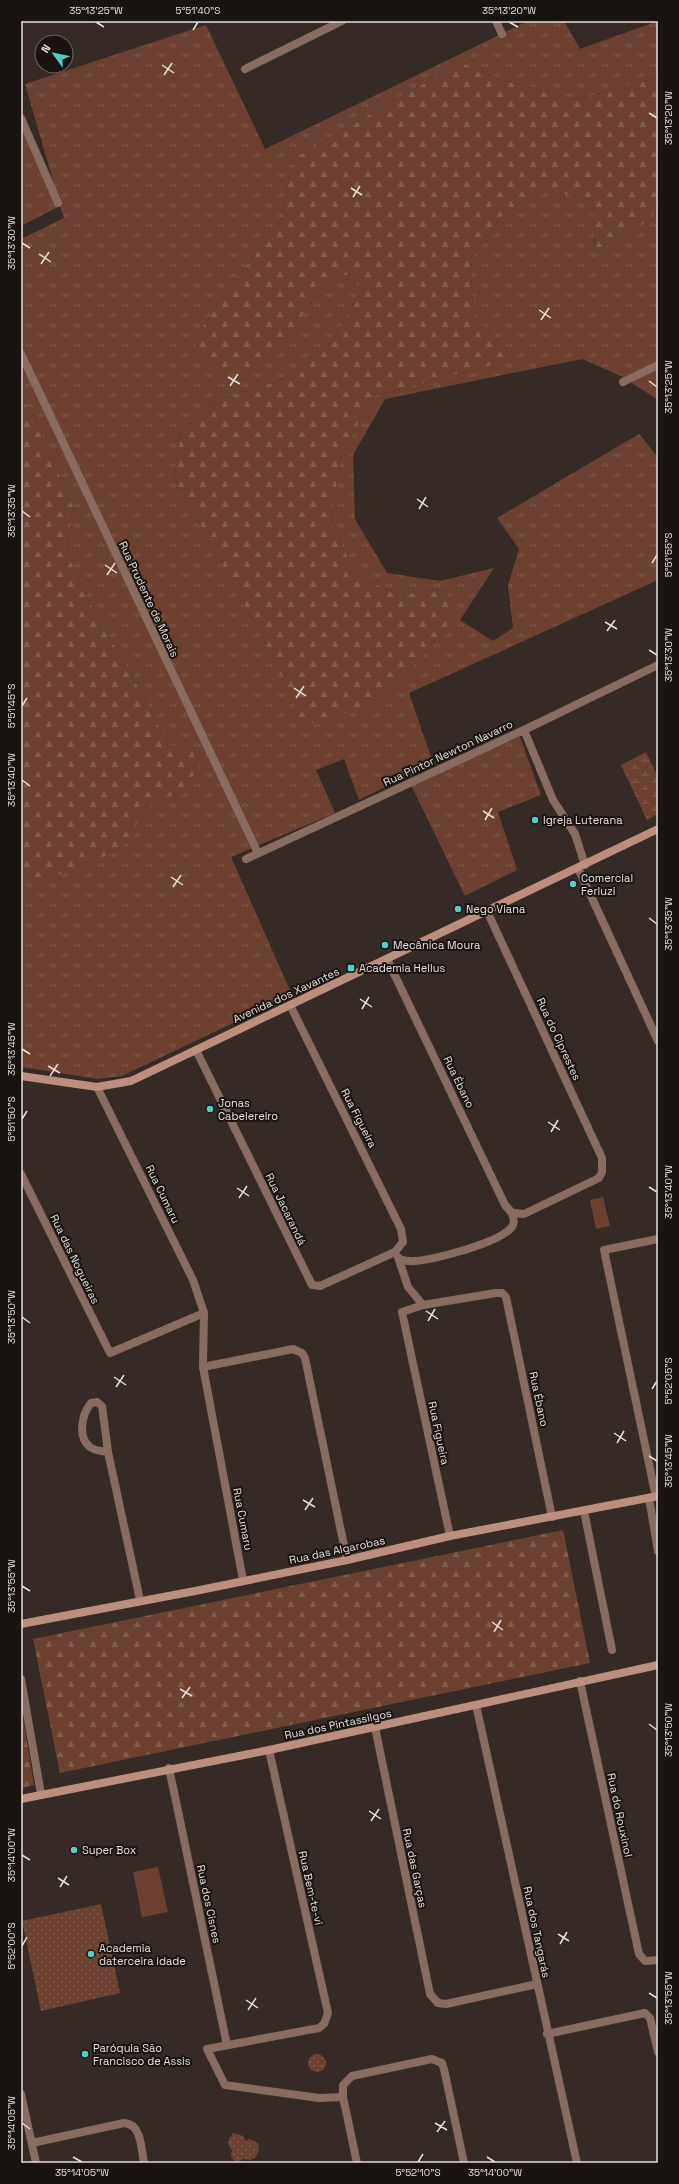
<svg xmlns="http://www.w3.org/2000/svg" width="679" height="2184" viewBox="0 0 679 2184" font-family="'Space Grotesk',sans-serif">
<style>
.grass{fill:url(#grass-tufts)}
.forest{fill:url(#forest-firs)}
.wetland{fill:url(#wetland-marsh)}
.park{fill:url(#park-dots)}
.pitch{fill:#6d4132}
.lines{fill:none;stroke-linecap:round;stroke-linejoin:round}
.street{stroke:#886c62;stroke-width:8}
.secondary{stroke:#bb8e7f;stroke-width:8}
.ticks{fill:none;stroke:#e7dfdc;stroke-width:1.5}
.poi-dot{fill:#54cdc6;stroke:#191412;stroke-width:1.5}
.labels{text-anchor:middle;stroke-width:4;stroke-linejoin:round;paint-order:stroke}
.street-label{font-size:11px;fill:#e7dfdc;stroke:#191412}
.poi-label{font-size:11px;fill:#e7dfdc;stroke:#191412;text-anchor:start}
.neatline{fill:none;stroke:#e7dfdc;stroke-width:1.5}
.ticks-label{font-size:10px;text-anchor:middle;fill:#e7dfdc}
</style>
<defs>
<pattern id="grass-tufts" width="24" height="20" patternUnits="userSpaceOnUse"><rect width="24" height="20" fill="#6d4132"/><path d="M3 7l-1-3M5 7V3M7 7l1-3M15 17l-1-3M17 17v-4M19 17l1-3" fill="none" stroke="#825c4f"/></pattern>
<pattern id="forest-firs" width="22" height="20" patternUnits="userSpaceOnUse"><rect width="22" height="20" fill="#6d4132"/><path d="M5 1l3.5 6h-7zM16 11l3.5 6h-7z" fill="#825c4f"/></pattern>
<pattern id="wetland-marsh" width="20" height="14" patternUnits="userSpaceOnUse"><rect width="20" height="14" fill="#6d4132"/><path d="M1 5h8M5 5V1M11 12h8M15 12V8" fill="none" stroke="#825c4f"/></pattern>
<pattern id="park-dots" width="8" height="8" patternUnits="userSpaceOnUse"><rect width="8" height="8" fill="#6d4132"/><path d="M2 2h.1M6 6h.1" fill="none" stroke="#825c4f" stroke-width="1.8" stroke-linecap="round"/></pattern>
</defs>
<rect width="100%" height="100%" fill="#352a26"/>
<g class="grass">
<path d="M528,21h36l16,28 78,-28v59l-7,-1 -74,21 -79,-21 -37,-17 -167,96 -15,66 -58,74 -28,44 102,-15 30,-45 24,-8 14,16 -35,58 -49,33 -66,20 -33,34 -6,44 93,166 36,80 72,-21 47,-47 31,-38 -7,-30 -47,6 -42,-19 -26,-54 10,-67 33,-59 139,-37 -20,-25 -19,-14 -4,-60 32,-44 39,-27 52,12 2,51 57,-33 6,-19v200l-37,-24 -39,-17 -197,40 -32,56 2,64 32,54 53,8 54,-13 -34,52 33,21 20,-13 -5,-43 11,-36 -22,-31 142,-84 19,23v123l-249,113 24,70 -74,37 -15,-41 -28,11 19,43 -104,44 61,138 -170,81 -24,3 -77,-12v-184l44,-10 70,-48 12,-18 35,-16 10,-41 -24,-5 -24,-48 -59,-103 -18,-41 6,-47 -39,-90 -13,-18v-159l43,-21 -4,-12 -39,20v-97l39,76 -35,-121 181,-59 59,124z"/>
<path d="M520,737l21,58 -43,17 19,58 -52,26 -54,-111z"/>
</g>
<g class="forest">
<path d="M461,62l37,17 79,21 74,-21 7,1v120l-6,19 -57,34 -2,-52 -52,-12 -39,27 -32,44 4,60 19,14 21,25 -140,37 -33,59 -10,67 26,54 42,19 47,-6 7,30 -31,38 -47,47 -72,22 -36,-81 -93,-166 6,-44 33,-34 66,-20 49,-33 35,-58 -14,-16 -24,8 -30,45 -51,44 -33,1 -18,-30 28,-44 58,-74 15,-66z"/>
<path d="M21,398l13,18 39,90 -6,47 18,41 59,103 24,48 24,5 7,17 -17,24 -35,16 -26,42 -56,24 -42,10h-2z"/>
<path d="M563,1530l27,133 -530,110 -27,-134z"/>
<path d="M21,1706l13,79 -13,3z"/>
</g>
<path class="wetland" d="M646,752l12,25v37l-11,6 -26,-55z"/>
<g class="park">
<path d="M101,1904l19,89 -79,18 -19,-90z"/>
<circle cx="317" cy="2063" r="9"/>
<path d="M233,2133l10,3 3,5 3,-2 9,4 1,7 -3,7 -6,3 -6,-1 -6,3 -4,-1 -3,-5 1,-6 -4,-6 1,-5z"/>
</g>
<g class="pitch">
<path d="M603,1197l7,29 -14,3 -6,-29z"/>
<path d="M158,1867l10,45 -26,5 -9,-45z"/>
</g>
<g class="lines">
<g class="street">
<path d="M496,21l6,13"/>
<path d="M245,69l97,-48"/>
<path d="M21,118l37,85"/>
<path d="M21,354l237,499"/>
<path d="M623,382l35,-17"/>
<path d="M524,730l29,70 22,34 10,31"/>
<path d="M246,859l278,-129 134,-65"/>
<path d="M578,868l80,173"/>
<path d="M387,959l118,246 7,8 12,1 75,-36 3,-6v-14l-115,-247"/>
<path d="M196,1050l116,235 8,1 75,-34 8,-10 -2,-13 -111,-224"/>
<path d="M97,1087l96,193 11,33 -1,54 40,213"/>
<path d="M21,1174l89,179 94,-40"/>
<path d="M398,1257l10,30 15,18"/>
<path d="M399,1259c5,1 10,3 16,2 18,-1 90,-19 98,-36 2,-4 0,-8 -1,-12"/>
<path d="M203,1367l90,-18 9,4 3,5 42,202"/>
<path d="M108,1452c-6,-1 -13,-1 -18,-5 -13,-10 -8,-33 1,-44l6,-1 5,4 6,46 32,148"/>
<path d="M656,1497l-52,-247 54,-11"/>
<path d="M649,1498l9,53"/>
<path d="M584,1511l28,139"/>
<path d="M450,1536l-48,-224 21,-7 73,-12h6l4,4 46,220"/>
<path d="M21,1679l20,115"/>
<path d="M580,1681l59,273 6,7 13,-1"/>
<path d="M476,1705l101,458"/>
<path d="M375,1727l55,267 8,9 8,1 91,-20"/>
<path d="M269,1750l59,263 -4,11 -5,4 -112,21 18,36 94,13 24,-1"/>
<path d="M169,1768l58,277"/>
<path d="M547,2034l98,-21 5,5 8,34"/>
<path d="M21,2094l15,69"/>
<path d="M32,2143l92,-20c18,1 17,26 20,40"/>
<path d="M357,2163l-14,-66v-12l9,-9 80,-17 10,4 2,6 20,94"/>
</g>
<g class="secondary">
<path d="M21,1076l76,11 34,-6 527,-252"/>
<path d="M21,1624l174,-33 152,-31 103,-24 208,-40"/>
<path d="M21,1799l248,-49 389,-85"/>
</g>
</g>
<path class="ticks" d="M96,22l8,5M509,22l9,5M193,30l5,-8M162,65l12,8M164,75l8,-12M649,113l8,5M351,188l11,7M353,197l7,-11M22,243l8,5M39,254l12,8M41,264l8,-12M539,310l12,8M541,320l8,-12M228,377l12,7M649,381l8,6M230,386l8,-12M417,499l11,8M419,509l7,-12M22,511l8,6M652,563l5,-8M105,565l12,8M107,575l8,-12M605,622l12,7M607,631l8,-11M649,650l8,5M294,688l12,8M296,698l8,-12M22,706l5,-8M22,780l8,6M483,811l11,7M485,820l7,-12M171,877l12,8M173,887l8,-12M649,918l8,6M360,999l12,8M362,1009l7,-12M22,1049l8,5M48,1066l12,7M50,1076l8,-12M22,1119l5,-8M548,1122l12,8M551,1132l7,-12M649,1187l8,5M237,1188l12,8M239,1198l8,-12M426,1311l12,8M22,1317l8,6M428,1321l7,-12M114,1377l12,8M116,1387l8,-12M652,1389l5,-8M614,1433l12,8M617,1443l7,-12M649,1456l8,5M303,1500l12,7M305,1510l8,-12M22,1586l8,5M492,1622l11,8M494,1632l7,-12M180,1689l12,7M182,1698l8,-11M649,1724l8,6M369,1811l12,8M371,1821l8,-12M22,1855l8,5M58,1878l11,7M60,1887l7,-11M558,1934l11,7M560,1944l7,-12M22,1946l5,-9M649,1993l8,5M246,2000l12,8M248,2010l8,-12M22,2123l8,6M435,2123l12,7M437,2132l8,-11M73,2157l9,5M487,2157l8,5M418,2162l5,-8"/>
<g class="poi-dot">
<circle cx="535" cy="820" r="4"/>
<circle cx="573" cy="884" r="4"/>
<circle cx="458" cy="909" r="4"/>
<circle cx="385" cy="945" r="4"/>
<rect x="347" y="964" width="8" height="8" rx="2"/>
<circle cx="210" cy="1109" r="4"/>
<circle cx="74" cy="1850" r="4"/>
<circle cx="91" cy="1954" r="4"/>
<circle cx="85" cy="2054" r="4"/>
</g>
<g class="labels">
<g class="street-label">
<text transform="translate(149 599) rotate(65)" y="4">Rua Prudente de Morais</text>
<text transform="translate(448 753) rotate(-25)" y="4">Rua Pintor Newton Navarro</text>
<text transform="translate(286 995) rotate(-25)" y="4">Avenida dos Xavantes</text>
<text transform="translate(559 1039) rotate(65)" y="4">Rua do Ciprestes</text>
<text transform="translate(459 1082) rotate(64)" y="4">Rua Ébano</text>
<text transform="translate(359 1118) rotate(63)" y="4">Rua Figueira</text>
<text transform="translate(163 1194) rotate(64)" y="4">Rua Cumaru</text>
<text transform="translate(286 1209) rotate(64)" y="4">Rua Jacarandá</text>
<text transform="translate(75 1259) rotate(64)" y="4">Rua das Nogueiras</text>
<text transform="translate(539 1399) rotate(78)" y="4">Rua Ébano</text>
<text transform="translate(439 1433) rotate(78)" y="4">Rua Figueira</text>
<text transform="translate(243 1519) rotate(79)" y="4">Rua Cumaru</text>
<text transform="translate(337 1550) rotate(-12)" y="4">Rua das Algarobas</text>
<text transform="translate(338 1724) rotate(-12)" y="4">Rua dos Pintassilgos</text>
<text transform="translate(620 1815) rotate(78)" y="4">Rua do Rouxinol</text>
<text transform="translate(415 1868) rotate(78)" y="4">Rua das Garças</text>
<text transform="translate(311 1888) rotate(77)" y="4">Rua Bem-te-vi</text>
<text transform="translate(209 1904) rotate(78)" y="4">Rua dos Cisnes</text>
<text transform="translate(537 1932) rotate(78)" y="4">Rua dos Tangarás</text>
</g>
<g class="poi-label">
<text x="543" y="824">Igreja Luterana</text>
<text x="581" y="882">Comercial<tspan x="581" dy="13">Ferluzi</tspan></text>
<text x="466" y="913">Nego Viana</text>
<text x="393" y="949">Mecânica Moura</text>
<text x="359" y="972">Academia Hellus</text>
<text x="218" y="1107">Jonas<tspan x="218" dy="13">Cabelereiro</tspan></text>
<text x="82" y="1854">Super Box</text>
<text x="99" y="1952">Academia<tspan x="99" dy="13">daterceira idade</tspan></text>
<text x="93" y="2052">Paróquia São<tspan x="93" dy="13">Francisco de Assis</tspan></text>
</g>
</g>
<rect width="679" height="2184" fill="none" stroke="#191412" stroke-width="44"/>
<g transform="translate(54 54) rotate(303)"><circle r="19" fill="#191412" stroke="#6b6563"/>
<path d="M0-3L7 15L0 10L-7 15Z" fill="#54cdc6"/>
<text y="-6" font-size="11" font-weight="bold" text-anchor="middle" fill="#e7dfdc">N</text>
</g>
<rect x="22" y="22" width="635" height="2140" class="neatline"/>
<g class="ticks-label">
<text x="96" y="14">35°13'25"W</text>
<text x="198" y="14">5°51'40"S</text>
<text x="509" y="14">35°13'20"W</text>
<text transform="translate(668 118) rotate(-90)" y="4">35°13'20"W</text>
<text transform="translate(11 243) rotate(-90)" y="4">35°13'30"W</text>
<text transform="translate(668 387) rotate(-90)" y="4">35°13'25"W</text>
<text transform="translate(11 511) rotate(-90)" y="4">35°13'35"W</text>
<text transform="translate(668 555) rotate(-90)" y="4">5°51'55"S</text>
<text transform="translate(668 655) rotate(-90)" y="4">35°13'30"W</text>
<text transform="translate(11 706) rotate(-90)" y="4">5°51'45"S</text>
<text transform="translate(11 780) rotate(-90)" y="4">35°13'40"W</text>
<text transform="translate(668 924) rotate(-90)" y="4">35°13'35"W</text>
<text transform="translate(11 1049) rotate(-90)" y="4">35°13'45"W</text>
<text transform="translate(11 1119) rotate(-90)" y="4">5°51'50"S</text>
<text transform="translate(668 1192) rotate(-90)" y="4">35°13'40"W</text>
<text transform="translate(11 1317) rotate(-90)" y="4">35°13'50"W</text>
<text transform="translate(668 1381) rotate(-90)" y="4">5°52'05"S</text>
<text transform="translate(668 1461) rotate(-90)" y="4">35°13'45"W</text>
<text transform="translate(11 1586) rotate(-90)" y="4">35°13'55"W</text>
<text transform="translate(668 1730) rotate(-90)" y="4">35°13'50"W</text>
<text transform="translate(11 1855) rotate(-90)" y="4">35°14'00"W</text>
<text transform="translate(11 1946) rotate(-90)" y="4">5°52'00"S</text>
<text transform="translate(668 1998) rotate(-90)" y="4">35°13'55"W</text>
<text transform="translate(11 2123) rotate(-90)" y="4">35°14'05"W</text>
<text x="82" y="2176">35°14'05"W</text>
<text x="418" y="2176">5°52'10"S</text>
<text x="495" y="2176">35°14'00"W</text>
</g>
</svg>
